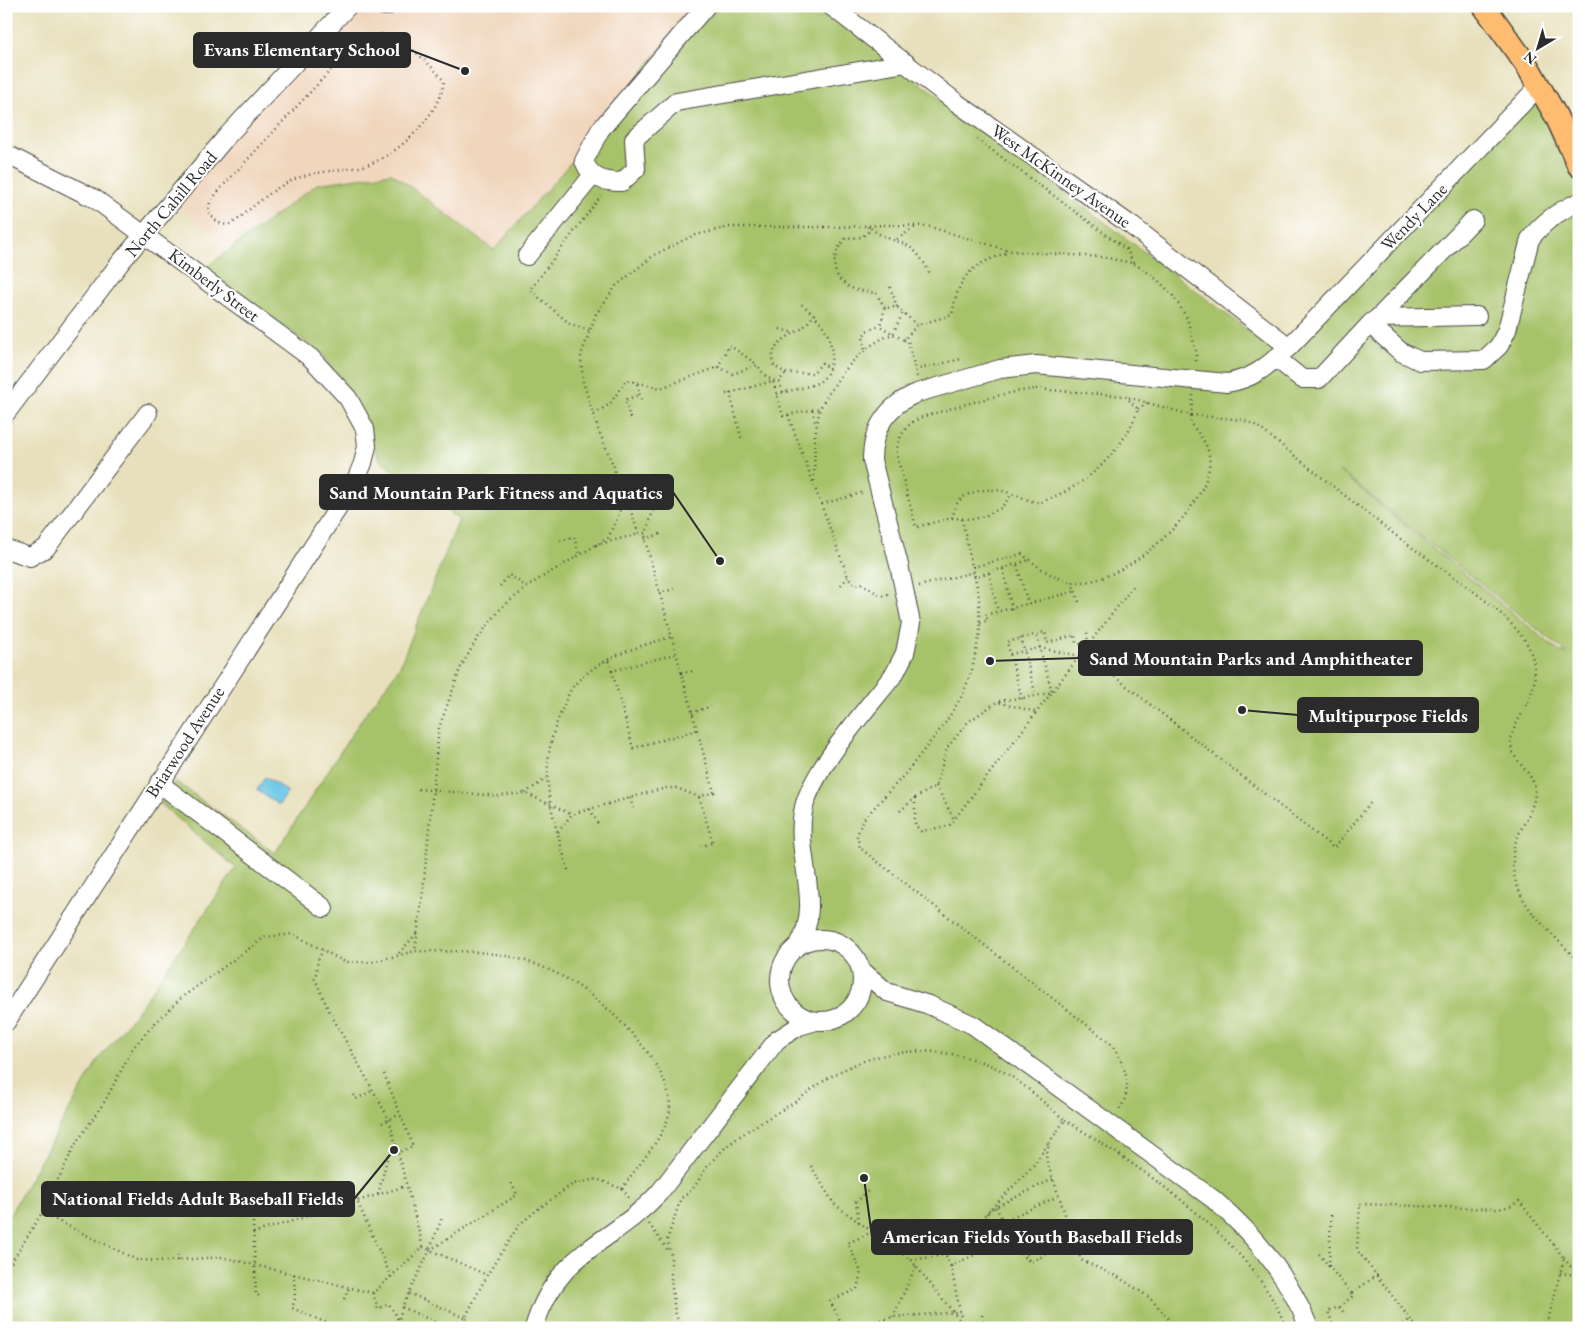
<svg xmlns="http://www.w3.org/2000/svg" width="1585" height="1334" viewBox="0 0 1585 1334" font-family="'EB Garamond',serif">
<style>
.built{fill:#f0d6bc}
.green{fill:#a7c36a;stroke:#69774a;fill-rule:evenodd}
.water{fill:#67c6e5;stroke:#497888}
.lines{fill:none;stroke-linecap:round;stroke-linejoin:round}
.minor-casing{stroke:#474641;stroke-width:20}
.major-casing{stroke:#474641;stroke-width:25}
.path{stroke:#474641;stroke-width:2.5;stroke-dasharray:1 4;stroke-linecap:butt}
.minor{stroke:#fff;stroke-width:18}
.major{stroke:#febc70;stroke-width:22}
.labels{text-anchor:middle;stroke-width:4.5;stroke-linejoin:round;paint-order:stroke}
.street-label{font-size:18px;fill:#2b2b2b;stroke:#fff}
.leader{fill:none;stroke:#2b2b2b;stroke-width:2}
.callout-dot{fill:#2b2b2b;stroke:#fff;stroke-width:2}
.callout{fill:#2b2b2b;stroke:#2b2b2b;stroke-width:2}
.callout-label{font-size:19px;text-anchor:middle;font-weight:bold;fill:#fff}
</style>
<rect width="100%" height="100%" fill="#fff"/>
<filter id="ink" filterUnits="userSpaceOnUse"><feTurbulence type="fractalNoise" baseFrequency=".02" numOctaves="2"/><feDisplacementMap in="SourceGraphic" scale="10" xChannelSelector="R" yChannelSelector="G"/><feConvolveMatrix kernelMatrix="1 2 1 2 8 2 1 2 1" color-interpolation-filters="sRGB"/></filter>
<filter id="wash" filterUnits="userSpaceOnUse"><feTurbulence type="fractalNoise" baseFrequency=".0096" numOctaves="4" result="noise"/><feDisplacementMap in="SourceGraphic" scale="20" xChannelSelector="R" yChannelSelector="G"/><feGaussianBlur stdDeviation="1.12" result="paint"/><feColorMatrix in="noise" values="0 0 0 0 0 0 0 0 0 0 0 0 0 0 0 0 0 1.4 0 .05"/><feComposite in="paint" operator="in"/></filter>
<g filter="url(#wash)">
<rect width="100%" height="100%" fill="#e8e0bc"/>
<path class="built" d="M348,6h346l-121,154 -79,90 -102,-77 -75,11 -87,63 -58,-45z"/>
<path class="green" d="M694,6h124l480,362 -9,-21 250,-261 40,84v1158h-1573v-107l92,-161 44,-55 94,-137 -75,-64 14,-23 100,72 86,-133 38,-52 60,-148 -77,-57 -59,-109 -119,-85 113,-85 75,-11 102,77 79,-90zM1339,471h1l227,182 -7,-1z"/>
<path class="water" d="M265,777l23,15 -9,13 -22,-15z"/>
</g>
<g filter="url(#ink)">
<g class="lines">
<g class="minor-casing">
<g id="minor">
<path d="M384,6h3"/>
<path d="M706,6l-106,124 -16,31c7,18 20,21 38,21l14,-13 -2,-30 42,-37 230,-39"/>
<path d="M831,6l126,97 175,123 157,121"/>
<path d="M6,154l89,45 216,159 37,40 17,31 2,17 -4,17 -7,17 -350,542"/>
<path d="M527,256l66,-81"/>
<path d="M1378,318l95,-98"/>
<path d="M1372,322l6,-4 99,-2"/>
<path d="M1276,358l26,21h17l51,-55 31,28 19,9 64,-1 15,-14 8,-16 23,-91c14,-18 29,-28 49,-37"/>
<path d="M6,413l114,-150 107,-127 121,-130"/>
<path d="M6,549l24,8 16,-9 102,-135"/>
<path d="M159,783l165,125"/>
<circle cx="821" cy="980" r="41"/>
<path d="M798,946c26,-41 -3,-89 5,-134 6,-40 66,-105 92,-139l10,-20 6,-30 -12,-58 -27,-105c0,-32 16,-55 45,-67l83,-24 36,-4 191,18c29,-5 41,-18 62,-36l250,-261"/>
<path d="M861,970l26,22 42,13 44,20 240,174c41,35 76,77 96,129"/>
<path d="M534,1328c23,-78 77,-83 125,-135l118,-153 22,-14 17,-5"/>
</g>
</g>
<g class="major-casing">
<path id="major" d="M1484,6l44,61 28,49 23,50"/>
</g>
<g class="path">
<path d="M382,34c26,9 45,26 62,47 -4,35 -51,80 -85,86 -22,4 -43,4 -64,12 -17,7 -30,18 -44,29 -6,5 -12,12 -19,15 -10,5 -19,-3 -24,-12l2,-9 11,-14 121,-130 24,-23z"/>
<path d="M977,139l150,111 6,13"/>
<path d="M897,239l20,-13"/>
<path d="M890,287l7,20"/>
<path d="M885,308l-5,18 13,8 10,-22"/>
<path d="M815,314c-4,5 -9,11 -14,15 -16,10 -33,15 -27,37l12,7h27l9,-10 8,5"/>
<path d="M917,325l-20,-18 -12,1 -9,-15c-11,-2 -23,-2 -31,-9 -17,-12 -11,-34 1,-46l16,-1 6,-5v-6c28,24 41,5 62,48"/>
<path d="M780,329l14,4"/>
<path d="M589,330l-19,-6 -40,-34 71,-94"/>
<path d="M904,340l4,1 9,36"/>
<path d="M865,349l-2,-12 3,-6 14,-5"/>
<path d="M718,367l11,-22 29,20"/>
<path d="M915,370l46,-11"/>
<path d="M637,384l4,17"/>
<path d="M1036,389l89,7 13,13c-12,38 -49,74 -85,88 -4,2 -10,5 -15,5 -8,0 -18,-6 -26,-8l-11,14 -16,8 -11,3 -22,-1 -36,9 -19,-71c-1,-13 5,-26 16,-34 10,-7 25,-9 36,-13 29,-8 57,-17 87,-20z"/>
<path d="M783,392l-4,-11 7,-8"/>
<path d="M730,393l12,48"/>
<path d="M726,394l47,-13 10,35 37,-8c18,-31 38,-61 73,-74l11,6 13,-15 35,-10c7,-41 19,-50 57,-63"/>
<path d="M777,394c13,-4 30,-6 42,-12 7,-4 10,-12 12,-20 4,-25 -10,-43 -30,-58"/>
<path d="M1193,395l-2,20 53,5 13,6c47,37 94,75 142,112 34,26 116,75 131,112 10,27 3,44 -10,67 -4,7 -9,17 -9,25 -1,20 25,30 24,50 -1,20 -14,33 -20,52 -2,4 -2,10 -2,15 -2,46 39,71 66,104"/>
<path d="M1138,409l10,-7"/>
<path d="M812,410l4,13"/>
<path d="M594,414l16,-10 16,-24 35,8 57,-21 14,7 26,-9c4,9 11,16 21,16"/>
<path d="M788,415l60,162 7,8 6,-2 20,13 8,-2"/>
<path d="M630,418l-5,-18 14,-5"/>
<path d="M814,481l1,-46 5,-27"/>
<path d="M822,504l43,-12"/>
<path d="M952,518c2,-5 3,-12 6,-16 11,-14 40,-15 54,-8"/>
<path d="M962,519l10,48"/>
<path d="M639,534l7,-1 10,-31"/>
<path d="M645,539l19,-6"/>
<path d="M560,541l14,-4 5,17"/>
<path d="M596,545l43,-11 -22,-61"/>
<path d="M1017,565l11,39"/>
<path d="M1003,569l9,40"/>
<path d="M974,572l-1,-5 49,-13c15,12 30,24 49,28 49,7 133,-69 138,-115 3,-19 -8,-31 -19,-44l1,-8 -64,-18"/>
<path d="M989,573l9,39"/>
<path d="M974,577l55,-17"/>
<path d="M1072,582l7,20"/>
<path d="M841,585l7,-8"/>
<path d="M500,586l9,-11 18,12"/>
<path d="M919,586l55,-14 5,25 1,35 -8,38 -9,24 -17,28 -41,52 -43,47 -5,15 3,12 250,195c15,19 25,47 8,68"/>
<path d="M659,593l15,-4"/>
<path d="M980,623l8,-3 -3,-5 91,-24"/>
<path d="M1021,638l15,58"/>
<path d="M1083,652l251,196 37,-46"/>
<path d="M675,654l-63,17 21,77 64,-18"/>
<path d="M1010,654l30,-6 40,8"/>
<path d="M608,661l4,10"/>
<path d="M681,673l13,-2"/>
<path d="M1022,699l-15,-57 38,-10 2,11 28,-8 1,8 12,2 -1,-13"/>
<path d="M999,701l37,-5 16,-4 -16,-58"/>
<path d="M692,713l19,-7"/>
<path d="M936,786l18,33"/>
<path d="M418,789l80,7 27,-3 46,21"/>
<path d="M525,793l21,-14"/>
<path d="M699,797l14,46 -12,3"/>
<path d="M630,798l3,10"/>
<path d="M915,798v27l6,6 28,-5 186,-242"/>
<path d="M590,809l8,15"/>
<path d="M900,811l15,-13 21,-12 11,-38 21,-26 29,-20 39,10"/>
<path d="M558,832l14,-18 93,-26h12l22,9 15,-5 -69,-253 1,-6"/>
<path d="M568,870c-17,-61 -33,-99 -6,-160 4,-9 7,-20 14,-27 25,-26 61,-36 95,-46"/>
<path d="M399,953l18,-20"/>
<path d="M1575,1000l4,-5"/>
<path d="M384,1074l29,72 -14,6"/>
<path d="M354,1095l2,4 16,-8"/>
<path d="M1065,1120c77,48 189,121 221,208"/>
<path d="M382,1123l18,-9"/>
<path d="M811,1166l23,38 77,56 35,-5 87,-89 15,-22"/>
<path d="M622,1189l9,11"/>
<path d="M354,1194l37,83"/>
<path d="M378,1194l11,-42 9,-3"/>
<path d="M996,1207l7,14 56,-25"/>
<path d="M42,1213l95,47 29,1 55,-4 152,36 50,-46 -34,-128 -61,-110 -13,-30 3,-19 5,-10"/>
<path d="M1010,1218l20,44 45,-21"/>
<path d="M1003,1221l1,20"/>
<path d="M253,1222l3,73 5,1"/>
<path d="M859,1222l-3,-20 12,-11"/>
<path d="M649,1224l20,28"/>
<path d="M253,1233l153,-47"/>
<path d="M423,1247l64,28"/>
<path d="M430,1248l12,-30"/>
<path d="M988,1249l-1,-38 66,-32"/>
<path d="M1319,1254l34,42 -14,11"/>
<path d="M177,1255l2,6"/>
<path d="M946,1256l5,10 53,-25 26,21"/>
<path d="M1564,1258l15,19"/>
<path d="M911,1260l51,63"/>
<path d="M951,1266l12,62"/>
<path d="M1329,1266l2,-53"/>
<path d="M6,1271l34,-55 35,-71 30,-44 28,-53 22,-25 26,-25 84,-61 28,-3 52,28h27l43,-11"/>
<path d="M1560,1273l16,2"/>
<path d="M294,1274l1,25 -3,9 46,20"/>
<path d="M373,1293l5,16 11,-5 10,17 15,7"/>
<path d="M409,1293l56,25"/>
<path d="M1352,1293l25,-18"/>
<path d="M344,1299l5,-11"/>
<path d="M402,1307l46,21"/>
<path d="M982,1315l1,13"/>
<path d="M893,1317l23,-51"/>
<path d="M867,1323l1,5"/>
<path d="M401,1328l-2,-7 3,-14 28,-57 87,-55 -6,-13"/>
<path d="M468,1328l1,-8 -4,-2 22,-43 32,-50 19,-16 35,-25 24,-5 25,10c15,-24 39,-47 47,-74 5,-21 -11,-50 -24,-66 -41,-51 -91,-89 -158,-96 -24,-3 -49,-1 -72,-2l7,-51 17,-172 22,-61 16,-28 25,-32 32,-25 74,-44 12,-26 -6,-45 -16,-38 -15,-47 -2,-27 15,-41 20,-28 38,-31 38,-19 37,-9h106l52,-2 40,1 83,25 92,6 31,6 19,12 20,19 15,24 9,33v14"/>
<path d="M681,1328l-6,-16 -4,-32v-25l-4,-15 14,-42c13,-7 16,-16 24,-28 5,-8 13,-15 20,-22 22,-19 46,-31 70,-46 14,-10 28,-22 44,-30 49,-26 102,-27 153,-6 28,12 50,36 73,54l-16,23 -3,16 35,101 37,17 31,20 28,31"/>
<path d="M787,1328l12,-5 2,5"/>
<path d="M844,1328l-14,-27 27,-12 4,-17 -13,-29 24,-11"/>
<path d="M846,1328l47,-11 67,-5"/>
<path d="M1334,1328l-6,-17 11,-4 5,6"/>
<path d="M1400,1328l10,-9"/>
<path d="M1417,1328l-60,-78 3,-46 138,5 13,-3 8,-5 45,57 -18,70"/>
</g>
<use href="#minor" class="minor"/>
<use href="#major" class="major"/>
</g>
</g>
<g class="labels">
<g class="street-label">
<text transform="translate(1061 176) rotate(35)" y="6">West McKinney Avenue</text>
<text transform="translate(171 204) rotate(-50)" y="6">North Cahill Road</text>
<text transform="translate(1414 217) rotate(-46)" y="6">Wendy Lane</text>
<text transform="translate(214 285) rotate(37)" y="6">Kimberly Street</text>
<text transform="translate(185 742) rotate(-57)" y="6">Briarwood Avenue</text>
</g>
</g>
<path class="leader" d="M465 71L410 50M720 561L673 492M990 661L1079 658M1242 710L1298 715M394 1150L354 1199M864 1178L872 1237"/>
<g class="callout-dot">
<circle cx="465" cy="71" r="5"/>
<circle cx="720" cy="561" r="5"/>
<circle cx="990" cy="661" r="5"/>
<circle cx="1242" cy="710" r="5"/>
<circle cx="394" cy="1150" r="5"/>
<circle cx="864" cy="1178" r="5"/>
</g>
<g class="callout">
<rect x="194" y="33" width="216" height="34" rx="5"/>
<rect x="320" y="475" width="353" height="34" rx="5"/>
<rect x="1079" y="641" width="343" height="34" rx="5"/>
<rect x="1298" y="698" width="180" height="34" rx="5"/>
<rect x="42" y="1182" width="312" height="34" rx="5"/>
<rect x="872" y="1220" width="320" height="34" rx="5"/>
</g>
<g class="callout-label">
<text x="302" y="56">Evans Elementary School</text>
<text x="496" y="499">Sand Mountain Park Fitness and Aquatics</text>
<text x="1251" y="665">Sand Mountain Parks and Amphitheater</text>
<text x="1388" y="722">Multipurpose Fields</text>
<text x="198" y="1205">National Fields Adult Baseball Fields</text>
<text x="1032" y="1243">American Fields Youth Baseball Fields</text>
</g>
<rect width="1585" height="1334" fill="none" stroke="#fff" stroke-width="25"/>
<g transform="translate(1538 48) rotate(218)" stroke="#ffffff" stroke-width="4" paint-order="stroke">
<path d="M0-4L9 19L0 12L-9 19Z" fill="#2b2b2b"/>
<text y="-8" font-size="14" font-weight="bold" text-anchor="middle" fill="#2b2b2b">N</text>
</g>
</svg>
